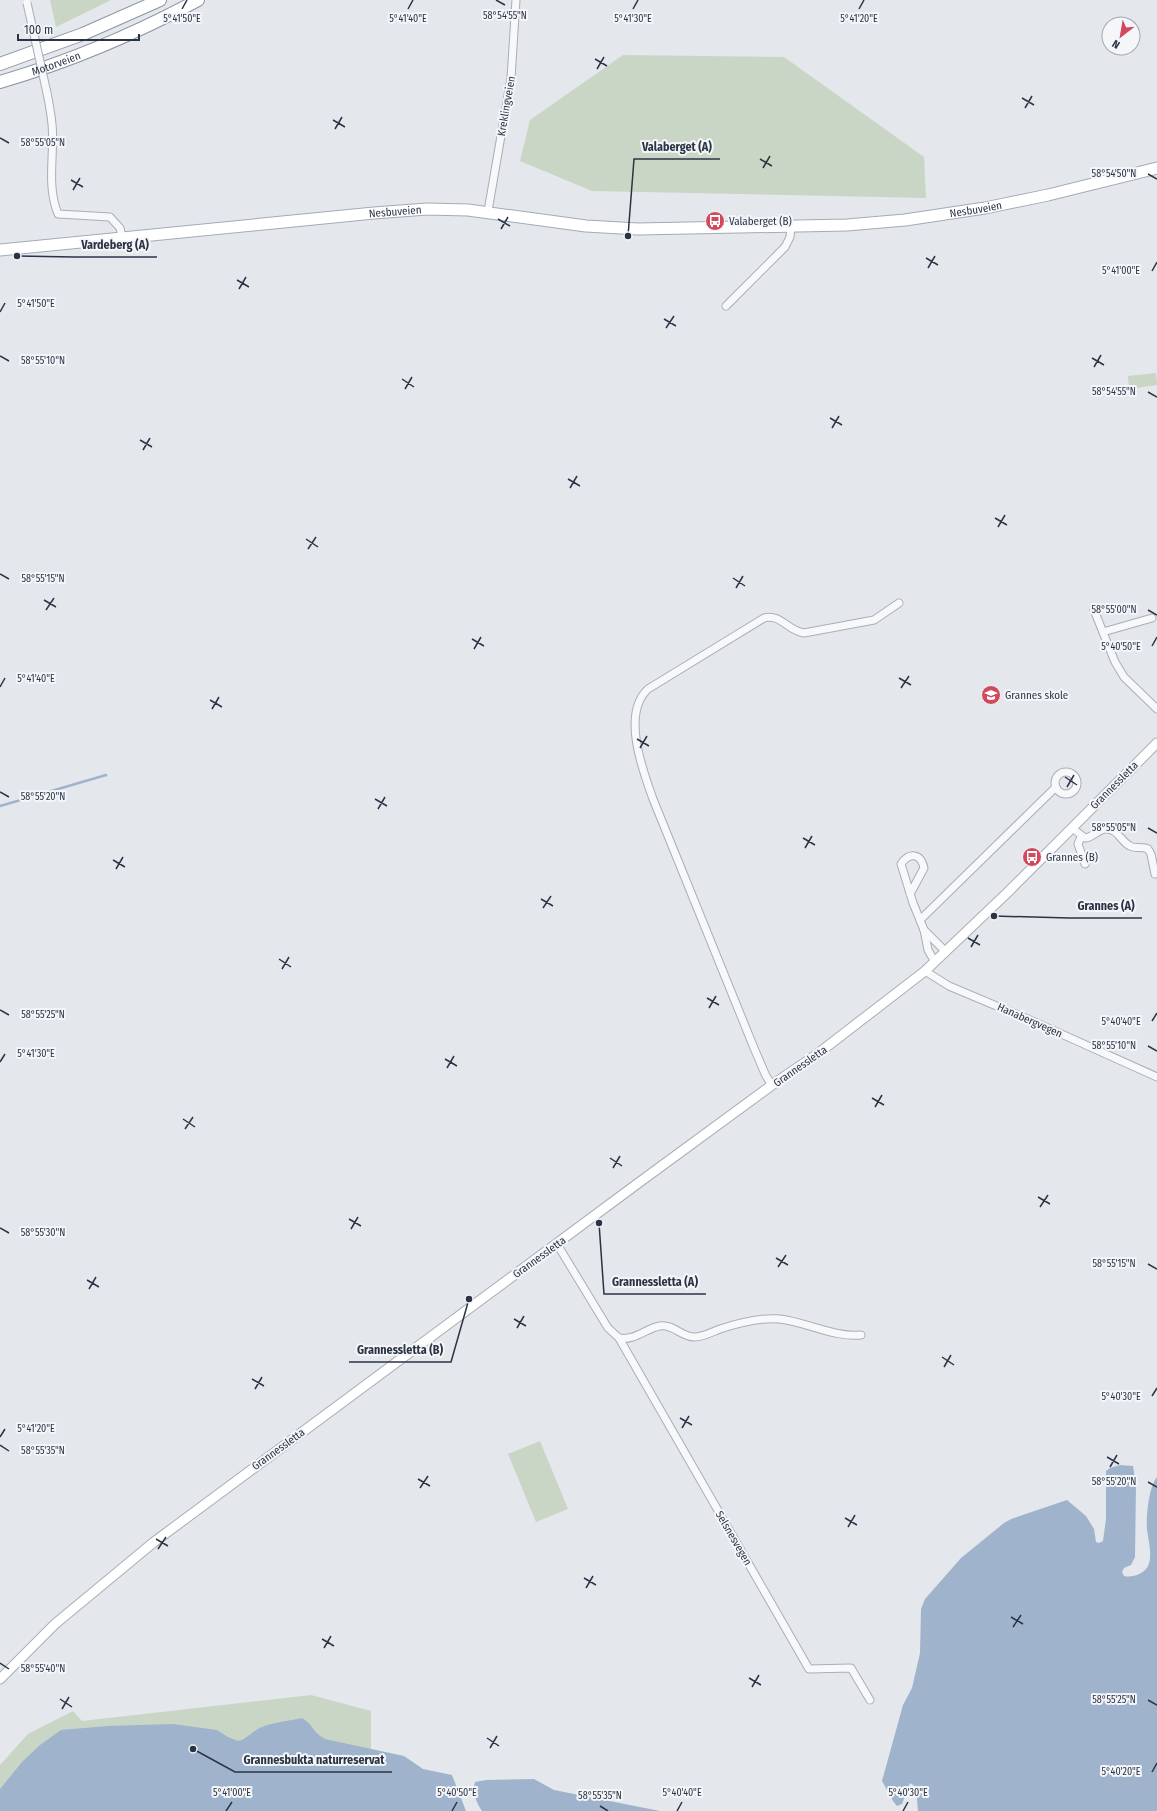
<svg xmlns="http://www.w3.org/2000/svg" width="1157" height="1811" viewBox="0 0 1157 1811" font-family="'Fira Sans Condensed',sans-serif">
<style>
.green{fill:#c9d6c5}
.water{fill:#9fb4cc}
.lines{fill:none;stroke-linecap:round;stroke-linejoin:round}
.stream{stroke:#9fb4cc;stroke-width:2.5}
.minor-casing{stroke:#a9aeb7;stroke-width:9}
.secondary-casing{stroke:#a9aeb7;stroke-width:11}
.primary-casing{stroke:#a3abb8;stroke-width:13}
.motorway-casing{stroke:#8b94a3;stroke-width:14}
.minor{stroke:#f7f8fa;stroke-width:7}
.secondary{stroke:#fff;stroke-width:9}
.primary{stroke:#fff;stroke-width:11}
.motorway{stroke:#fff;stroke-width:12}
.minor-bridge-casing{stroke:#a9aeb7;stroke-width:9;stroke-linecap:butt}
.minor-bridge{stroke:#f7f8fa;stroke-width:7}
.ticks{fill:none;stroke:#2b3445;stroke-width:1.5}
.labels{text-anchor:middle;stroke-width:4;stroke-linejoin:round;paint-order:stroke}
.street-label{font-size:11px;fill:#2b3445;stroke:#f4f6f9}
.poi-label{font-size:11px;fill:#2b3445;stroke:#f4f6f9;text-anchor:start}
.ticks-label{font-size:10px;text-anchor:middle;fill:#2b3445;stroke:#f4f6f9;stroke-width:4;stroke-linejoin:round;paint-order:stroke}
.leader{fill:none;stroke:#2b3445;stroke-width:1.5}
.callout-dot{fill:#2b3445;stroke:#f4f6f9;stroke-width:1.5}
.callout-label{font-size:12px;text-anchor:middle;font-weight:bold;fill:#2b3445;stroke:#f4f6f9;stroke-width:4;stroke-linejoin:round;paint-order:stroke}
</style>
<rect width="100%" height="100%" fill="#e4e7ec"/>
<g class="green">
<path d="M50,0h61l-55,27z"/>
<path d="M623,55l161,2 140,100 2,41 -334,-7 -72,-30 10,-41z"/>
<path d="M1156,373l1,12 -28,4 -1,-13z"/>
<path d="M540,1441l28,68 -32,13 -28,-68z"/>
<path d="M311,1695l60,16v53l-371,47v-46l28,-31 45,-23 9,10z"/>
</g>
<g class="water">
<path d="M1120,1465l13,1 3,19 -1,72 -4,8 -7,3 -2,4 2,4c8,2 20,-2 24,-10 5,-10 0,-27 -1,-37 -1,-13 2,-43 10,-52v334h-239l-2,-24 -6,-4 -8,21 -5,2 -4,-5 -11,-20 21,-76 9,-17 8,-35 1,-44 4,-10 36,-41 43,-35 7,-4 56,-19 19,16 8,13 2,13 3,1 4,-2 3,-22v-48l4,-3z"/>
<path d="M302,1718c10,5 12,16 23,21l79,17 19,13 29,6 14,36h-466v-22l22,-27 18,-17 21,-15 46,-4 66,-2 44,6 11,7 10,4c10,-2 15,-11 24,-14 12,-5 27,-6 40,-9z"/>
<path d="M534,1779l20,11 106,21h-178c-6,-9 -10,-19 -7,-29l11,-2z"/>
</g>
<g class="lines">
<path class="stream" d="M0,806l106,-31"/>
<g class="minor-casing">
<g id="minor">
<path d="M47,93c2,10 4,21 5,31 3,29 -6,61 6,90l52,3 10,11 2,9"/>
<path d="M488,211l23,-133 5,-78"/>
<path d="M726,306l59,-59 5,-10 1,-10"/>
<path d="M1094,610l21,52 9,15 33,32"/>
<path d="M1103,632l49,-14"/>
<circle cx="1066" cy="783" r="11"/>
<path d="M1072,828l13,10c7,0 12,-8 20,-9 13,-1 15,12 25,17 5,3 12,0 18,3l3,5 4,20"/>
<path d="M1081,837l-3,7 7,20"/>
<path d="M910,894l14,-26c-3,-15 -15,-16 -23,-4l12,39 11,27 4,20 7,12"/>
<path d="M920,920l136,-133"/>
<path d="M924,930l22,22"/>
<path d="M925,971l24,15 88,37 120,54"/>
<path d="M772,1085l-6,-9 -12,-28 -101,-249c-10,-28 -32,-85 -5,-110l116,-71c16,-5 24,13 40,15l70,-13 25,-17"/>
<path d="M557,1244l51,84 11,10c16,3 27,-10 41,-12 13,-2 22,11 34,11 9,0 18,-5 26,-8 19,-6 41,-12 60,-10 26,3 56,19 81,16"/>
<path d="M619,1338l190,331 42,-1 19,32"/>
</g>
</g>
<g class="secondary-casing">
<path id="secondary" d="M0,1679l55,-55 99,-82 483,-358 135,-99 44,-30 109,-84 83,-79 149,-149"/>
</g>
<g class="primary-casing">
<g id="primary">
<path id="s1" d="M0,250l374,-37 53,-4 41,1 118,16 52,3 209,-4 58,-5 80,-12 63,-13 109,-27"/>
</g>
</g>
<g class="motorway-casing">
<g id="motorway">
<path d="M0,64l83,-30 77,-34"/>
<path id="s2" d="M0,82c68,-20 135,-48 198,-82"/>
</g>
</g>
<use href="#minor" class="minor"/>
<use href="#secondary" class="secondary"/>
<use href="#primary" class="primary"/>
<use href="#motorway" class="motorway"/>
<g class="minor-bridge-casing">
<path id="minor-bridge" d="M27,3l20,90"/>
</g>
<use href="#minor-bridge" class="minor-bridge"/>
</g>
<path class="ticks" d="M496,0l9,5M182,9l5,-9M408,9l5,-9M633,9l5,-9M859,9l5,-9M595,59l12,7M597,69l7,-12M1022,98l12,7M1025,108l7,-12M333,120l12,7M335,129l7,-12M0,138l9,5M760,159l12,7M763,168l7,-12M1148,174l9,5M71,180l12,7M73,190l7,-12M498,219l12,7M501,229l7,-12M926,258l12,7M928,268l7,-12M1152,271l5,-9M237,280l12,7M239,289l7,-12M0,312l5,-9M664,319l12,7M666,328l8,-12M0,356l9,5M1092,358l12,7M1094,367l7,-12M402,379l12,8M405,389l7,-12M1148,392l9,5M830,418l12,7M832,428l7,-12M140,440l12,7M143,450l7,-12M568,479l12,7M570,488l7,-12M995,518l12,7M998,527l7,-12M306,539l12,8M308,549l8,-12M0,574l9,5M733,578l12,8M736,588l7,-12M44,600l12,7M46,610l8,-12M1148,610l9,5M472,639l12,7M1152,646l5,-9M474,649l7,-12M899,678l12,7M0,687l5,-9M901,688l8,-12M210,700l12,7M212,709l7,-12M637,739l12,7M640,748l7,-12M1065,777l12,8M1067,787l7,-12M0,792l9,5M375,799l12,7M378,809l7,-12M1148,828l9,5M803,838l12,7M805,848l7,-12M113,860l12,7M116,869l7,-12M541,899l12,7M543,908l8,-12M968,938l12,7M971,947l7,-12M279,959l12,8M282,969l7,-12M707,998l12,7M709,1008l7,-12M0,1010l9,5M1152,1021l5,-8M1148,1046l9,5M445,1059l12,7M0,1062l5,-8M447,1068l7,-12M872,1098l12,7M875,1107l7,-12M183,1119l12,8M185,1129l8,-12M610,1158l12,8M613,1168l7,-12M1038,1197l12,7M1040,1207l8,-12M349,1219l12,7M0,1228l9,5M351,1229l7,-12M776,1258l12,7M1148,1264l9,5M778,1267l8,-12M87,1280l12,7M89,1289l7,-12M514,1319l12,7M517,1328l7,-12M942,1357l12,8M944,1367l7,-12M252,1379l12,7M255,1389l7,-12M1152,1396l5,-8M680,1418l12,7M682,1428l7,-12M0,1437l5,-8M0,1445l9,6M1107,1457l12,7M1110,1467l7,-12M418,1479l12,7M1148,1482l9,5M420,1488l8,-12M845,1518l12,7M848,1527l7,-12M156,1539l12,7M158,1549l8,-12M584,1578l12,7M586,1588l7,-12M1011,1617l12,7M1013,1627l8,-12M322,1639l12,7M324,1648l7,-12M0,1663l9,6M749,1678l12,7M752,1687l7,-12M60,1699l12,8M1148,1700l9,5M62,1709l7,-12M487,1738l12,8M490,1748l7,-12M1152,1772l5,-9M600,1806l8,5M226,1811l6,-9M452,1811l5,-9M677,1811l5,-9M903,1811l5,-9"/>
<defs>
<g id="bus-disc" transform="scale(1)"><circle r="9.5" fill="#d1495b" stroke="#f4f6f9"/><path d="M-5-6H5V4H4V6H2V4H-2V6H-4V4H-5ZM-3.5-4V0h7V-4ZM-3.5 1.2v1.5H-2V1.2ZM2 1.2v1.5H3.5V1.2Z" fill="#fff"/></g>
<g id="school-disc" transform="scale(1)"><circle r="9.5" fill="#d1495b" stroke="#f4f6f9"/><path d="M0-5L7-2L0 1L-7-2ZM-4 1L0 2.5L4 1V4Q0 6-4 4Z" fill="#fff"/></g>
</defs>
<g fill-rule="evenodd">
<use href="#bus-disc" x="715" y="221"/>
<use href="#school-disc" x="991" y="695"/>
<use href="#bus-disc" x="1032" y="857"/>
</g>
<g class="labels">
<g class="street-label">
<text dy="4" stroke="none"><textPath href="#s2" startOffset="59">Motorveien</textPath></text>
<text transform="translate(506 106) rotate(-80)" y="4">Kreklingveien</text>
<text dy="4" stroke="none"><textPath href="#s1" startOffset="980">Nesbuveien</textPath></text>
<text dy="4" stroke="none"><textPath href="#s1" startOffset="397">Nesbuveien</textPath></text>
<text transform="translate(1114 785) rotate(-45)" y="4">Grannessletta</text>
<text transform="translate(1030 1020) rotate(24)" y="4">Hanabergvegen</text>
<text transform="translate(800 1066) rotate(-35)" y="4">Grannessletta</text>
<text transform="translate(539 1257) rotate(-36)" y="4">Grannessletta</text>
<text transform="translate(278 1449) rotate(-36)" y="4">Grannessletta</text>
<text transform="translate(734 1538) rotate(60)" y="4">Selsnesvegen</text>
</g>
<g class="poi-label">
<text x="729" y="225">Valaberget (B)</text>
<text x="1005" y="699">Grannes skole</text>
<text x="1046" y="861">Grannes (B)</text>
</g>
</g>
<g class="ticks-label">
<text x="505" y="19">58°54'55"N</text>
<text x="408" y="22">5°41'40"E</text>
<text x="182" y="22">5°41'50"E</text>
<text x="633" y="22">5°41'30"E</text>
<text x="859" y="22">5°41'20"E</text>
<text x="43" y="146">58°55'05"N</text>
<text x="1114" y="177">58°54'50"N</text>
<text x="1121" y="274">5°41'00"E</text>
<text x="36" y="307">5°41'50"E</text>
<text x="43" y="364">58°55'10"N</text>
<text x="1114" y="395">58°54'55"N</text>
<text x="43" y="582">58°55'15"N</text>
<text x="1114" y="613">58°55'00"N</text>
<text x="1121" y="650">5°40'50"E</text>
<text x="36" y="682">5°41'40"E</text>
<text x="43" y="800">58°55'20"N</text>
<text x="1114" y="831">58°55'05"N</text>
<text x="43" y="1018">58°55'25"N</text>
<text x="1121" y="1025">5°40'40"E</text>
<text x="1114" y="1049">58°55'10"N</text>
<text x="36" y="1057">5°41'30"E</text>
<text x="43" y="1236">58°55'30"N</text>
<text x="1114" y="1267">58°55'15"N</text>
<text x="1121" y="1400">5°40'30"E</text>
<text x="36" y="1432">5°41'20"E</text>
<text x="43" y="1454">58°55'35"N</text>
<text x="1114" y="1485">58°55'20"N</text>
<text x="43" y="1672">58°55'40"N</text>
<text x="1114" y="1703">58°55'25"N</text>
<text x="1121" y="1775">5°40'20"E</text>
<text x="232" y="1796">5°41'00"E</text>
<text x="457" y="1796">5°40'50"E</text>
<text x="682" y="1796">5°40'40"E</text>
<text x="908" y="1796">5°40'30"E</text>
<text x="600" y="1799">58°55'35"N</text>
</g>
<path class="leader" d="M628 236L634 159H720M17 256L74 257H157M994 916L1069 918H1142M599 1223L604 1294H706M469 1299L451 1362H349M193 1749L235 1772H392"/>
<g class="callout-dot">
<circle cx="628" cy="236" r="4"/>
<circle cx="17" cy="256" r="4"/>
<circle cx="994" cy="916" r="4"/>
<circle cx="599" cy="1223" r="4"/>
<circle cx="469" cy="1299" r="4"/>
<circle cx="193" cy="1749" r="4"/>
</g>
<g class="callout-label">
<text x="677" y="151">Valaberget (A)</text>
<text x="115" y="249">Vardeberg (A)</text>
<text x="1106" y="910">Grannes (A)</text>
<text x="655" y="1286">Grannessletta (A)</text>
<text x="400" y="1354">Grannessletta (B)</text>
<text x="314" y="1764">Grannesbukta naturreservat</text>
</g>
<g transform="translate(1121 36) rotate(211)"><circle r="19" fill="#f4f6f9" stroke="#a4a8b1"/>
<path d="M0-3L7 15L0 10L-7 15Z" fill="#d1495b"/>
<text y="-6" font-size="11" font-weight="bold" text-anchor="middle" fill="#2b3445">N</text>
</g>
<path d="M18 34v6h121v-6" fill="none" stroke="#2b3445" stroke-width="2"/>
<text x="24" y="34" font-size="12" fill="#2b3445" stroke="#f4f6f9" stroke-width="3" paint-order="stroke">100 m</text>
</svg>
